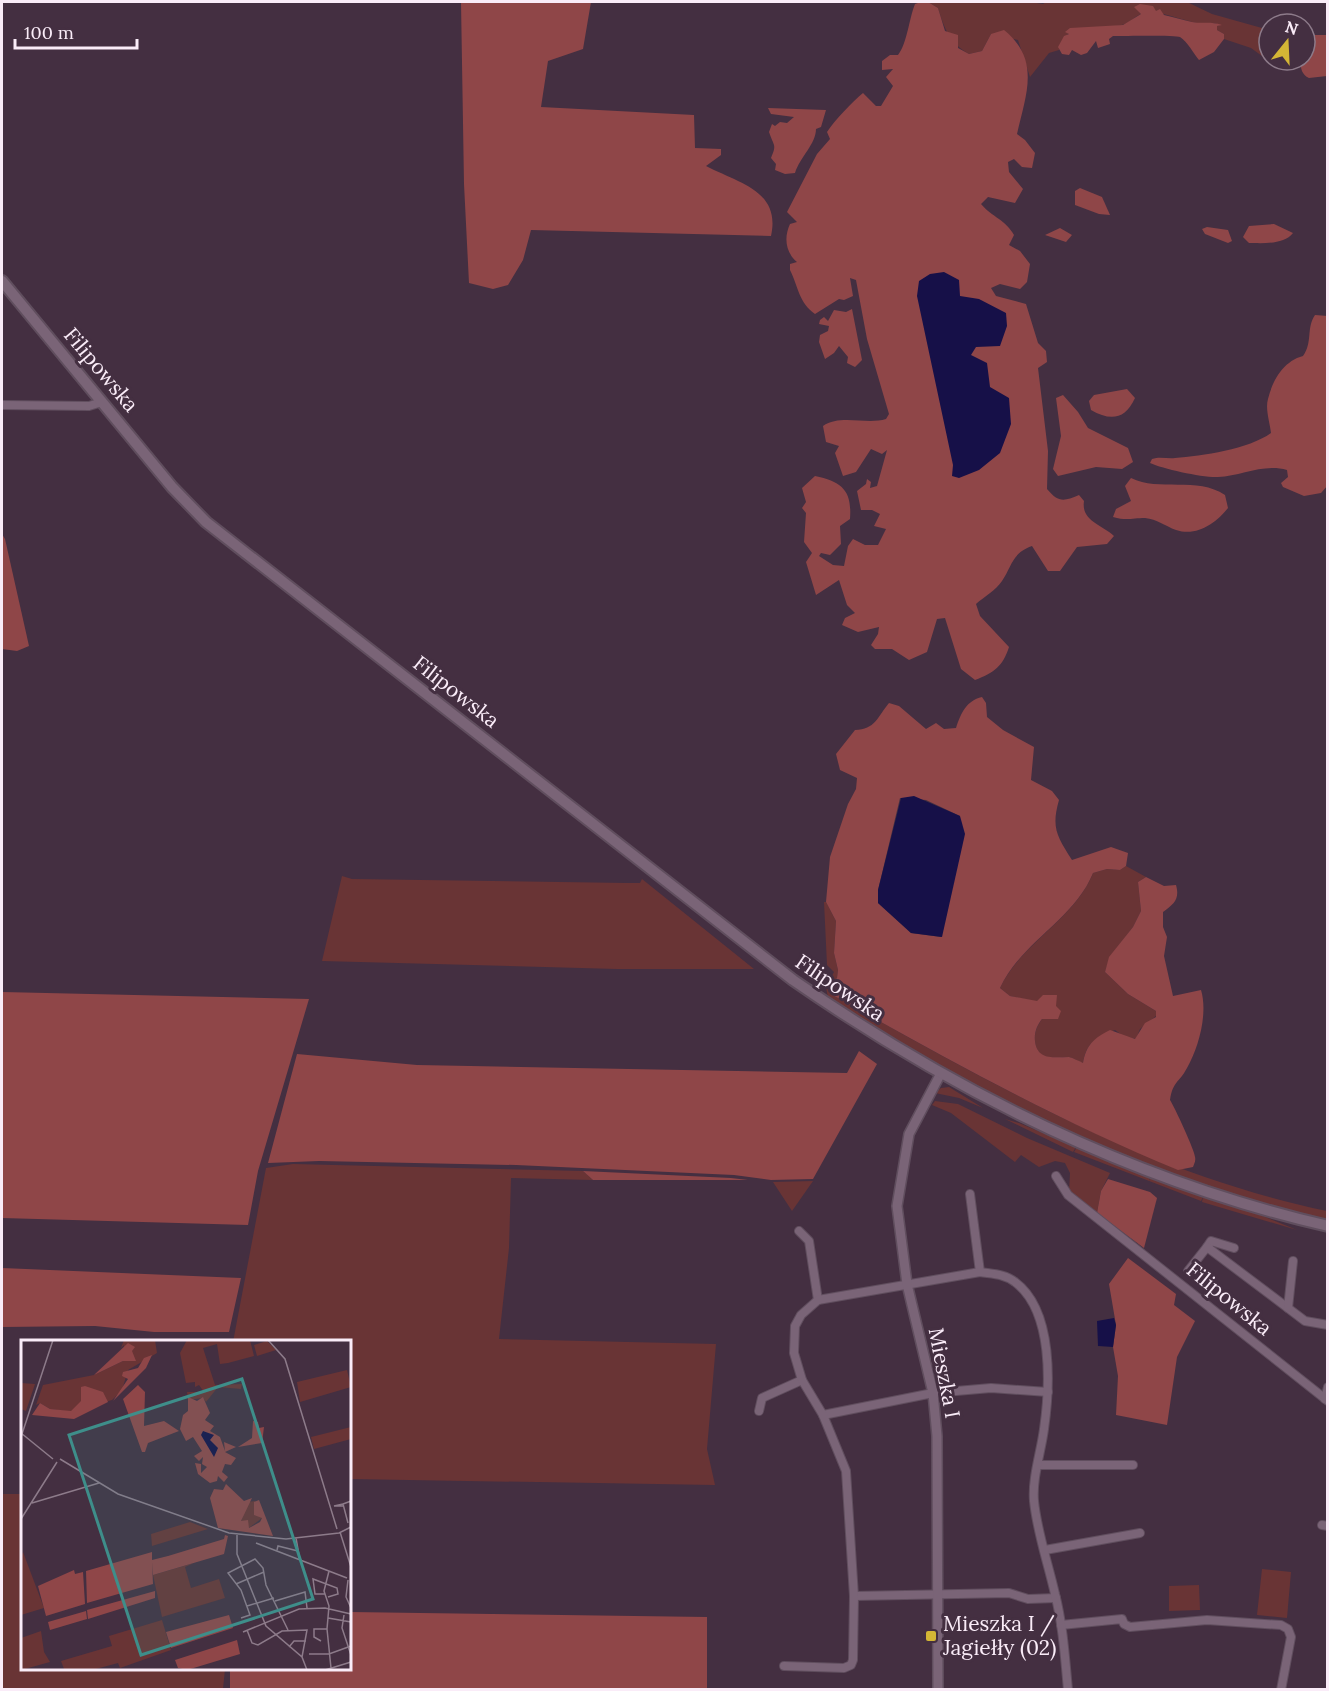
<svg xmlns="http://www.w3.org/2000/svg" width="1329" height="1691" viewBox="0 0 1329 1691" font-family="Lora,serif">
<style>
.green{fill:#693435}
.forest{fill:#8f4648;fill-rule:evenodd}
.water{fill:#161048}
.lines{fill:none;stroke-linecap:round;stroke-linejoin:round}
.minor-casing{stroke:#604e5e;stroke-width:10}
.tertiary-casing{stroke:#604e5e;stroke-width:12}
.secondary-casing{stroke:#604e5e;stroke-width:14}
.minor{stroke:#7a6477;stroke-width:8}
.tertiary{stroke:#7a6477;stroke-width:9}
.secondary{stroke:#7a6477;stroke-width:10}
.poi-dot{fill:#d4b635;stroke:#442f41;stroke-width:2}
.labels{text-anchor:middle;stroke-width:6;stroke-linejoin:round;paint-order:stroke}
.street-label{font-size:21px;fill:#faecf8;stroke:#442f41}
.poi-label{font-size:21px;fill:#faecf8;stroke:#442f41;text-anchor:start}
.inset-road{fill:none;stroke:#8d7b8a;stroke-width:1.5}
.view{fill:#3e8e8a;fill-opacity:0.15;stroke:#3e8e8a;stroke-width:3}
.inset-edge{fill:none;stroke:#faecf8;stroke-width:3}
</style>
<rect width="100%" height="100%" fill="#442f41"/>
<g class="green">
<path d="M928,2h102l13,2 3,-2h141l25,12 57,16v30h32v4l-24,3 -26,-19 -27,-9v-5l-7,-4v-4l3,-1c-9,-4 -19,0 -28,-3 -18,-5 -35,-11 -54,-12l3,4c-6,2 -10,8 -16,10 -24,8 -58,-7 -66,26l-10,3 -19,24 -12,-37 -27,-6 -9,17 -13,3c-19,-11 -25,-26 -31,-46z"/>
<path d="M1126,866l20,11 -8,5 3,29 -8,16 -23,30 -5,15 23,22 28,17v5l-16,13 -4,10 -13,-3 -8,-6c-19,7 -29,13 -32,33 -4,-1 -10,-5 -14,-6 -14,0 -32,5 -34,-16 -1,-8 2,-16 8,-23l-6,-16 -27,-6 -10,-8c22,-46 74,-68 93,-115l14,-4 13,1z"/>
<path d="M342,876l10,3 275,4h13l2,-4 112,90h-137l-295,-8z"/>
<path d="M824,902h2l10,19 -2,32 4,17 -1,8 -8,9v6c164,91 313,179 498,218v8c-37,-6 -72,-18 -109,-29 -140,-44 -266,-114 -390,-192l-2,-11 8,-15 -7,-7z"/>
<path d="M949,1087l34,21 -24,-10 -24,-5 6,-5z"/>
<path d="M935,1101l23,3 69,34 83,35 -9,18 -4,22 -28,-20 1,-20 -5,-10 -10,-2 -16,6 -18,-12 -6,7 -64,-49 -19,-8z"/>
<path d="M1005,1119l14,4 57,24 -3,5z"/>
<path d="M1077,1147l72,30v4l1,-4 53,20 -2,4 -127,-49z"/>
<path d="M293,1164l290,7 10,9 -82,-2 -2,70 -10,91 217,5 -9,105 8,36 -365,-6v-137h-117l33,-174z"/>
<path d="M813,1181l-21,30 -19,-29z"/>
<path d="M1203,1197l50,15 44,18 -95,-28z"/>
<path d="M2,1494h20v174l203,1 -2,20h-221z"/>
<path d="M1262,1569l29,3 -4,46 -30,-3z"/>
<path d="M1199,1585l1,25 -31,1v-25z"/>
</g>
<g class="forest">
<path d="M461,2h130l-8,47 -35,12 -7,46 153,8 1,33 26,1v6l-15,11c33,17 75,25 65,70l-240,-6 -8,30 -15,25 -15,4 -24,-6 -5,-99z"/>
<path d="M921,2h7l10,6 7,23 13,4v13l11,6 13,-3 9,-17 13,-4c37,30 22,64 13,104l8,6 10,13 -3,15 -10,-1 -8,-8 -6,3 1,10 14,17 -8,14 -27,-6 -7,7c11,13 25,16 33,31l-5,10 11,6 10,13 -3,18 -7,7 -20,-5 -9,4 5,8 30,8 12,39 8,8 1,11 -9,6 10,83 -1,38c11,13 16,13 32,6l5,6c-3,20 17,23 30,35l-7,8 -30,3 -17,24h-12l-16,-25c-20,7 -20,20 -30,35 -6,9 -18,16 -26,23l4,12 29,31c-6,19 -15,26 -34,33l-14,-11 -16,-51 -8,1 -10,33 -18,8 -17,-11h-17l-4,-4 7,-11 1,-7 -21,5 -16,-7 3,-7 10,-5 -8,-8 -8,-25 -23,15 -10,-33 6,-9 -8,-11 2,-29 -4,-5 4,-6 -4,-14 13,-12c28,6 37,15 35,43l-10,7 1,18 -11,11 -9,-2 -2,3 14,9 11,1 4,-20 5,-7 12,6h13l8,-16 -12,-3 6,-12 -8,-4h-11l-4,-19 9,-7 1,-5 4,3 -1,6 7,-2 10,-36 -5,4 -11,-5 -15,23 -13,4 -8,-23 4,-7 -13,-4 -3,-16c17,-12 44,-1 63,-7l3,-5 -22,-75 -11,-59 -6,-2 3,18 -9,4 -5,-1 -24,15c-16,-11 -17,-28 -25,-44v-6l7,-2c-12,-10 -13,-25 -7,-38l7,-2 -10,-10 30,-58 13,-15 -3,-7c8,-12 25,-30 36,-39l13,13h5l12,-20 -7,-9 7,-8 -11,1v-9l8,-6h8c9,-11 11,-36 17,-51z"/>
<path d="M1140,4l13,2 3,5 4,-2 4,6c10,2 18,5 28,7 10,2 19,-1 30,3l-5,1v4l7,4v5l-10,13 -15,8c-5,-6 -12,-19 -19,-23 -4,-2 -55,-1 -67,-1l-4,3 1,5 -12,4 -2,-7 -9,12 -6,2 -9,-5 -3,5 -7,-1 -4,-7 6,-11 5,-2 -4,-2 5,-4 53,-3 18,-11 -7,-7z"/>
<path d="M1309,35h18v41l-18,2c-7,-3 -9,-10 -8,-18h4v-22z"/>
<path d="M768,108l58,2 -5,17 -5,2c0,15 -16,28 -21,44l-10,1 -10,-4 1,-6 -5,-6c6,-14 3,-11 -2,-26l3,-8 3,2 5,-4 7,1 7,-6 -23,-3z"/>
<path d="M1080,188l22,9 8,18 -11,-1 -24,-9v-14z"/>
<path d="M1274,224l19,9c-9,12 -31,10 -44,10l-6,-6 6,-11z"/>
<path d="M1207,227l21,3 4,11 -4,2 -23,-9 -3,-5z"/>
<path d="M1060,228l12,7 -6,7 -21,-7z"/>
<path d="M852,309l10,51 -7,7 -8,-4 1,-6 -9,-11 -5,7 -9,6 -6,-17 1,-7 8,-4 1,-5 -10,-2 1,-4 4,-3 4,4 6,-11 12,2z"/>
<path d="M1315,315l13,1v169l-7,8 -17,3 -21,-9 -2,-4 7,-6 -1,-7c-23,-7 -46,6 -69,7 -14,1 -55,-8 -68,-14l2,-4c8,-3 15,0 23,-1 27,-2 74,-9 96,-25 -1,-10 -6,-24 -3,-34 5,-20 16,-38 35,-43 10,-14 3,-28 12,-41z"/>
<path d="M1127,389l8,9c-10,22 -25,23 -44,12l-2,-9 5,-6z"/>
<path d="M1063,395l15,17 10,16 40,20 5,14 -11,7 -26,-2 -38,9 -5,-7 8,-33 -5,-38z"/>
<path d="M1131,478c28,14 66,-2 94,17l3,13c-12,15 -31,29 -52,22 -11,-4 -19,-11 -31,-12 -13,0 -18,3 -32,-1l3,-8 15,-8 -6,-15z"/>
<path d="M2,534l3,5 24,107 -12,5 -15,-2z"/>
<path d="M982,697l4,6 1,14 16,13 31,17 -3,33 21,11 7,9c-8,28 -2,36 13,60l39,-13 17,6 -2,13 -6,4 -13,-1 -14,4c-19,47 -72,69 -93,115l10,8 27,5 6,-6h14l-1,11 5,5 -3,8h-16c-5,6 -8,14 -7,22 2,20 20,16 34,16 4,1 10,4 14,6 3,-18 11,-25 27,-33l25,9 10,-16 11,-6v-6l-28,-17 -23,-22 4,-15 24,-30 8,-16 -3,-29 8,-5 18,9 12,-1c4,14 -2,19 -13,27v15l4,10 -3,19 9,40 28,-6c7,23 -2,57 -14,78 -8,15 -14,13 -17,32 4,6 25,51 25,57 1,4 -1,7 -2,10l-15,3c-124,-51 -233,-112 -349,-177v-7l8,-8 1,-8 -4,-17 2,-32 -10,-19 4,-45 18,-53 8,-15 1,-11 -17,-8 -4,-16 19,-24c20,0 23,-14 34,-27l10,3 27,23 10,-6 8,6 12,-1c5,-15 10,-27 26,-31zM900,798l26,2 34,16 -19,121 -30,-4 -33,-30v-13z"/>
<path d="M2,992l307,7 -51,172 -10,54 -246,-7z"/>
<path d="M859,1051l18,13 -64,115 -42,1 -37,-5 -218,-10 -197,-4 -51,2 29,-109 120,11 430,8z"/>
<path d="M583,1171l148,7 17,2h-155z"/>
<path d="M1108,1179l42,13 7,6 -13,50 -47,-35 4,-22z"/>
<path d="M1128,1258l48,36 -2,11 21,16 -18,36 -10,68 -51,-10 2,-39 -5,-29 3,-22 -7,-41z"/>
<path d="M2,1268l239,10 -12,54h-75l-59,-6 -93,1z"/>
<path d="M350,1612l357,5v72h-477v-20l120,-1z"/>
</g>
<g class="water">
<path d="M944,272l15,8 1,16 19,3 27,14 1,13 -7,20 -24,1 -5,8 16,8 3,24 19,11 2,26 -11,29 -21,17 -20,8 -7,-2 1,-11 -36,-169 2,-15 11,-7z"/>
<path d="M914,796l46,20 5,18 -23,103 -31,-4 -33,-30v-13l23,-92z"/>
<path d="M1114,1318l2,7 -3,22 -15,-1 -1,-25z"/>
</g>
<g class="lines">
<g class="minor-casing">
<g id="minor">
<path d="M2,405l87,1 13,-4"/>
<path d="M1056,1176l12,19 260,206"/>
<path d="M970,1194l10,78"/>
<path d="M799,1231l10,10 9,59"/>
<path d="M1207,1247l4,-6 23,7"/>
<path d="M1188,1271l19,-24 98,74 23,4"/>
<path d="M1288,1308l5,-47"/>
<path d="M1325,1399l3,-12"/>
<path d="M759,1411l3,-13 40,-18"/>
<path d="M823,1415l110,-22 58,-5 57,4"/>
<path d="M1038,1465h95"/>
<path d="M1322,1525l6,1"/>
<path d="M1045,1550l95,-17"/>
<path d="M854,1596l155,-3 19,6 28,-1"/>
<path d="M1061,1625l61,-6 2,5 6,3 77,-7 74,5 7,4 3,8 -10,53"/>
<path d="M784,1666l60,2 7,-3 2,-5 1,-64 -8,-125 -23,-56 -21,-35 -8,-27 1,-27 6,-11 17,-15 162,-28c12,2 25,2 35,10 39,29 35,105 29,147 -3,23 -12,49 -10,72 3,31 14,62 21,93 8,31 10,64 13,96"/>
</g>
</g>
<g class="tertiary-casing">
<path id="tertiary" d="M938,1690l-1,-254 -4,-43 -26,-109 -10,-78 12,-72 31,-59"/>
</g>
<g class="secondary-casing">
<path id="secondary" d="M2,281l170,206 34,35 587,458c163,113 341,201 535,246"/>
</g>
<use href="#minor" class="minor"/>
<use href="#tertiary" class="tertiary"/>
<use href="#secondary" class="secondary"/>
</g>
<rect class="poi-dot" x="925" y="1630" width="12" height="12" rx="3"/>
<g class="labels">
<g class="street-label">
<text transform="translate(101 370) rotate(50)" y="7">Filipowska</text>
<text transform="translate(456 692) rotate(38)" y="7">Filipowska</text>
<text transform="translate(840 988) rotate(34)" y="7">Filipowska</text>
<text transform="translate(1229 1299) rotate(39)" y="7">Filipowska</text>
<text transform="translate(944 1373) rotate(79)" y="7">Mieszka I</text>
</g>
<g class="poi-label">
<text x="943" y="1631">Mieszka I /<tspan x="943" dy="24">Jagiełły (02)</tspan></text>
</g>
</g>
<g transform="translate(21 1340)">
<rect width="330" height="330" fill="#442f41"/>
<path d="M103,0h31l2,13 -29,17 -6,20 -10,10 -40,12 -22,-3 -10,-6 -4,2 7,-20 51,-10 29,-14 1,-16 -3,3zM166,0h63l4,16 -26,7 -8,1 -3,-20 -14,4 12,37 27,-1 -1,5 -23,-2 -12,15 -3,-4 -15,2 -1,-8h17l-5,-7 -4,2v-5l-9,1 -6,-30zM246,1l9,9 -19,6 -3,-11zM326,30l4,17 -51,15 -3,-20zM0,43l14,1 -9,27 -5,-2zM330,87v12l-37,10 -3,-12zM234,161l7,17 -13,10 -3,-7h-5l7,-19zM169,182l18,7 -56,17 -1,-12zM2,212l21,56 -23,7v-58zM173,223l-9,4 6,21 28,-9 6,19 -63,19 -9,-42zM141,280l9,30 -51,18 -2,-5 -26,7h-32l4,-1 -3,-8 51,-15 -3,-10zM20,291l3,21 6,10 -29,8v-32z" fill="#693435"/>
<path d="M107,3l7,4 -3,4 4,10h-13l-29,14zM131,15l-6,13 -33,33 15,-22 -6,-3 1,-4 15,-4 6,-10zM117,45l7,7 -1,34 20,-5 15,10 -31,12 -3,9h-3l-19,-53zM64,46l18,6 5,10 -34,17 -42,-4 8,-12 10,6 21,2 10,-10v-14zM167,57l9,4 6,-4 7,16 -5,7 9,6 -4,5 10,6 5,14 -1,-9 12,5 -11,5 11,6 -5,7 -6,-1 -3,8 6,5 -4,5 -6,-6 -1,5 -7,2 -12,-9 -3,-11 6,1v9l6,-6 -5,-3 1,-7 -4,4 -5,-5 8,-5 -9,-14 -7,4 -6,-12 3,-14 5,-4zM232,81l5,1 1,6 5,-1 -2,16 -24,4 14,-9zM205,144l18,17 8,-3 -11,23 7,-1 1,8 11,-6 2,-4 -8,-3v-13l5,-2 14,36 -55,-8 -8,-30 4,-9 9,1zM204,195l3,1 -4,18 -71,21 -1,-13 1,22 -66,19 -1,-32 66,-19v8l16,-4 56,-17zM53,230l1,4 8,-2 2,32 -39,12 -8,-30zM134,251v7l-67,21 -1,-9zM65,271l1,8 -37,11 -2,-8zM208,275l4,13 -62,20 -5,-16zM216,300l3,14 -53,16 -9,-2 -3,-8z" fill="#8f4648"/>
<path d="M182,91l11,4 -4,5 8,8 -4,9 -13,-22z" fill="#161048"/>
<path class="inset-road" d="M247,0l17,19 52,170M0,93l32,26M0,97l32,-97M39,119l58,35 111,39 57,6 53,-6 12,-6M11,163l67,-20M322,164l-9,2h10M0,179l36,-57M327,183l-5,-19 8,-3M319,192l11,35M216,195v19l29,72 36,31 5,13M275,198l4,23M235,203l91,35M256,210l1,-4 20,5M308,231l-5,20 5,15 -2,23 4,39M327,240l-2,17 5,11M215,244l28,-12M304,254h-10l-2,-15 24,9 1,6 -10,3M254,261l30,-9 2,16M226,266l27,-8M323,275l-2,13 9,27M220,278l9,-3 -9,-25 -13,-17 27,-14 8,9 3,17 22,45M307,278l23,4M226,290l5,13 6,2 24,-14 25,-1 -5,27M222,292l56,-23 26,-1 26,6M300,301l-7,-4v-8h13M268,307l5,-6h12M288,314h20l22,-8M304,330l26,-8"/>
<path class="view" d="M221,39l71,220 -172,56 -72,-220z"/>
<rect width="330" height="330" class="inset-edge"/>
</g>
<rect width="1329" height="1691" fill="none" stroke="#faecf8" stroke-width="6"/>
<g transform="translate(1287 42) rotate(18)"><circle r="28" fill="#442f41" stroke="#8d7b8a" stroke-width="1.5"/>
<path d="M0-4.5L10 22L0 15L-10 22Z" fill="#d4b635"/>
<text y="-9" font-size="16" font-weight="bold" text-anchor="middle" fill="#faecf8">N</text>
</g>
<path d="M15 39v9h122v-9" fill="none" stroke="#faecf8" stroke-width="3"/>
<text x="24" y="39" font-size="18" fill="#faecf8" stroke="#442f41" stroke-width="4.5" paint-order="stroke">100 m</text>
</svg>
